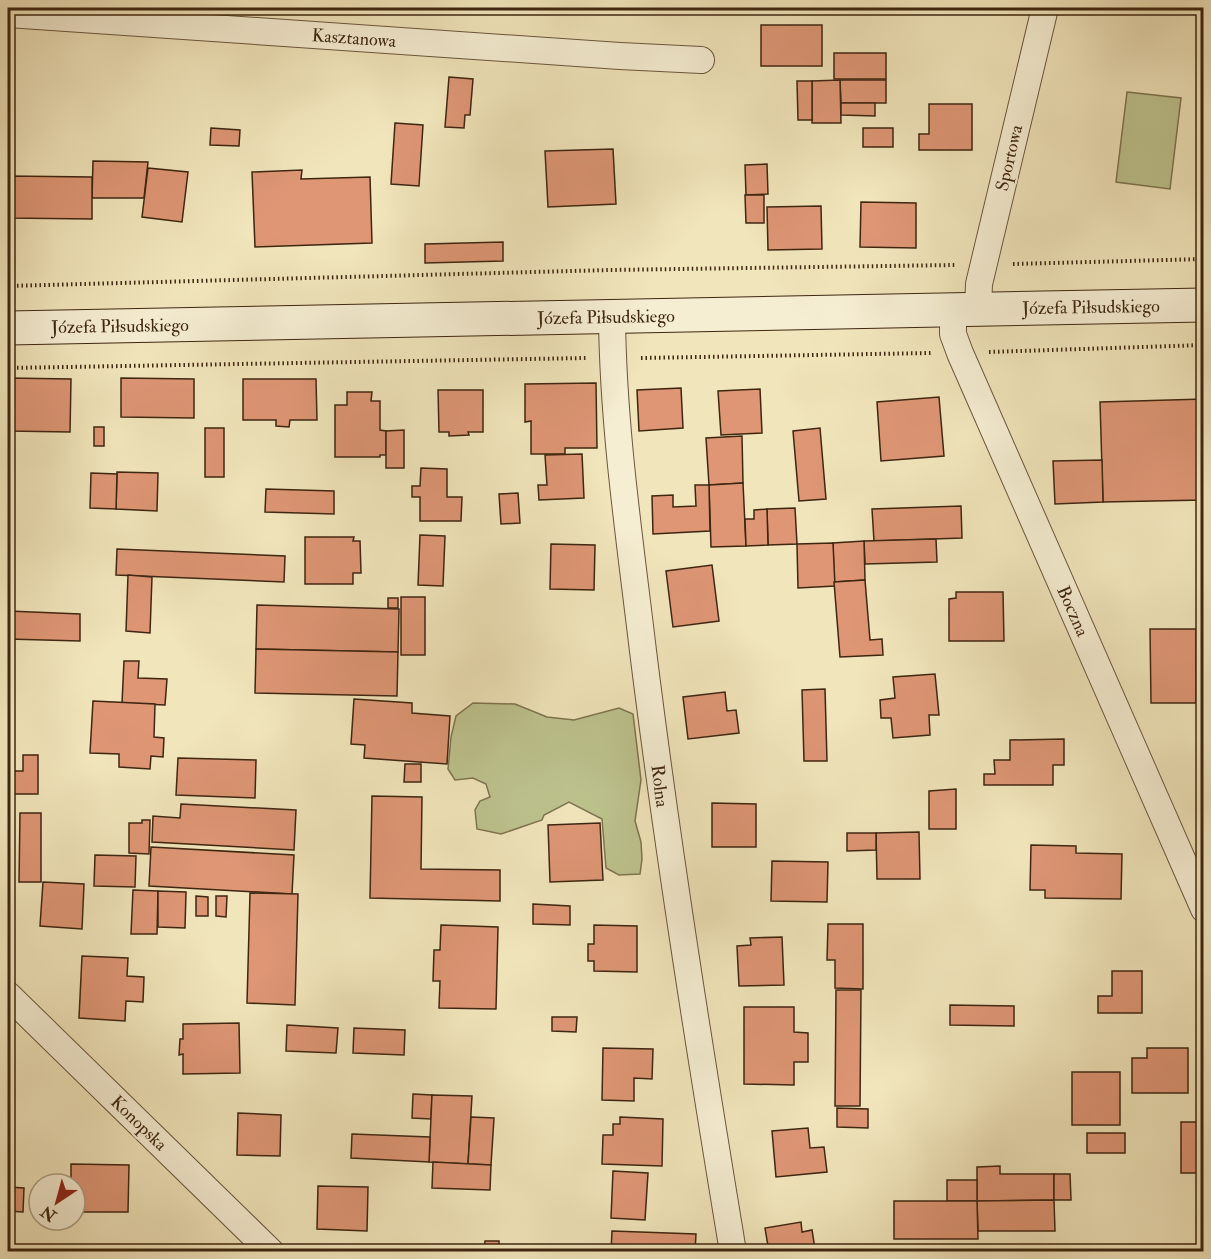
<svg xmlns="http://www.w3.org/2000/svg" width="1211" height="1259" viewBox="0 0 1211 1259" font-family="'IM FELL Double Pica',serif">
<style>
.green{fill:#bdc38e;stroke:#7e7450;stroke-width:1.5}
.building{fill:#de9675;stroke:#3e2611;stroke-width:1.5}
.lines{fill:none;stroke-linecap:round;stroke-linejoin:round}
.street-casing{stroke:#6b563c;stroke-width:28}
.secondary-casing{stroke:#3e2611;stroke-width:35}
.path{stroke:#3e2611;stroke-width:4;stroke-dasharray:1.5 3;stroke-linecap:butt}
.street{stroke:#f6eed3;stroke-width:26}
.secondary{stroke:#f6eed3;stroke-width:33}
.labels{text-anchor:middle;stroke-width:4.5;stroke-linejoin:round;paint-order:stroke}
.street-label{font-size:18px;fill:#3e2611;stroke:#f6eed3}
</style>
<rect width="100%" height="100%" fill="#f1e5bb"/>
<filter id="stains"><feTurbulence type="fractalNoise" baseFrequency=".00333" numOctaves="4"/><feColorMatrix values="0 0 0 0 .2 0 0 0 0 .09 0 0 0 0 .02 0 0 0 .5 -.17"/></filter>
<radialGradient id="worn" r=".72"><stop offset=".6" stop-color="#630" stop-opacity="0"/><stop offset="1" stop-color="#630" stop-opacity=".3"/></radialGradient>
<g class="green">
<path d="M1127,92l54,6 -11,91 -54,-7z"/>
<path d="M473,703l42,1 32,13 27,3 45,-12 14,6 8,66 -6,41 6,21 1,17 -2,15 -21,1 -13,-7 -4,-49 -33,-17 -25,13 -2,5 -41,14 -24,-5 -2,-19 5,-9 10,-4 -4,-13 -13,-6 -18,2 -7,-11 3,-32 5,-21z"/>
</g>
<g class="building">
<rect x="761" y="25" width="61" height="41"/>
<rect x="834" y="53" width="52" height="26"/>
<path d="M449,77l24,2 -3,36h-5l-1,13 -19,-1z"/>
<path d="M840,80h46v23h-45z"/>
<path d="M840,80l1,43h-29v-42z"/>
<path d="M797,81h15v39h-14z"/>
<path d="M841,103h34v13l-34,-1z"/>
<path d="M929,104h43v46h-53v-16h10z"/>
<path d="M395,123l28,2 -4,61 -28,-2z"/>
<path d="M211,128l29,2 -1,16 -29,-1z"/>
<rect x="863" y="128" width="30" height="19"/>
<path d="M613,149l3,55 -68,3 -3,-56z"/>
<path d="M93,161l55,1 -4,36h-52z"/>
<path d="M767,164l1,30 -22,1 -1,-30z"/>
<path d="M148,168l40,4 -6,50 -40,-5z"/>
<path d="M302,170l-1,9 69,-2 2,66 -117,4 -3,-75z"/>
<path d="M8,176l84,1v42l-84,-1z"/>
<path d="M745,195h19v28h-18z"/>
<path d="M861,202l55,1v45l-56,-1z"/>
<path d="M821,206l1,43 -54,1 -1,-43z"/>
<path d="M503,242v19l-78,2v-19z"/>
<path d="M8,378l63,1 -1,53 -62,-1z"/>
<path d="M121,378l73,1v39l-73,-1z"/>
<path d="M243,379h73l1,41h-27l-1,7 -13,-1v-6h-33z"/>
<path d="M596,383l1,65h-32v6h-34v-33l-6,1v-38z"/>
<path d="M681,388l2,40 -44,3 -2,-41z"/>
<path d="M760,389l2,44 -41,2 -3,-44z"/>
<path d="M438,390h45v42h-15l1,3 -20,1v-4h-10z"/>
<path d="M347,392h25l-1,9h9v29l6,1v24h-6v2h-45v-52h12z"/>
<path d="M939,397l5,59 -63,5 -4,-59z"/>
<path d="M1204,399v101l-101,2 -3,-100z"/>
<rect x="94" y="427" width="10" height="19"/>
<rect x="205" y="428" width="19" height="49"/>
<path d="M820,428l6,71 -27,2 -6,-70z"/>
<path d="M404,430v38h-18v-37z"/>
<path d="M742,436l1,47 -34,2 -3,-47z"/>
<path d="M582,454l2,44 -45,2 -1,-15h9l-2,-30z"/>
<path d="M1102,460l1,42 -48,2 -2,-43z"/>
<path d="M421,468l26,1v28h15l-1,24h-41v-24h-8v-11h8z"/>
<path d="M117,472l41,1 -1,38 -41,-2z"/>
<path d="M91,473l26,1 -1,35 -26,-1z"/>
<path d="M743,483l3,63 -35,1 -2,-62z"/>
<path d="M695,485h14l1,46 -57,3 -1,-38 21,-1v12l23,-1z"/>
<path d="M266,489l68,2v23l-69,-2z"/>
<path d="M518,493l2,30 -19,1 -2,-30z"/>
<path d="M961,506l1,32 -88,3 -2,-32z"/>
<path d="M795,508l2,36 -29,1 -1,-36z"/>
<path d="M767,509l1,36 -22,1 -1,-27h9v-9z"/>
<path d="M420,535l25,1 -2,50 -25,-1z"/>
<path d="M305,537h49l-1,4h7l1,32h-8v11h-48z"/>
<path d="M936,539l1,23 -72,2 -1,-23z"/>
<path d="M864,541l1,39 -31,2 -1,-39z"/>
<path d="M833,543l2,43 -37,2 -1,-44z"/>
<path d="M551,544l44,1 -1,45 -44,-1z"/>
<path d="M117,549l168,7 -1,26 -168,-7z"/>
<path d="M712,565l7,56 -46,6 -7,-56z"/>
<path d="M128,575l24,2 -2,56 -24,-2z"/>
<path d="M865,580l5,60 12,-1 1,16 -43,2 -6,-75z"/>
<path d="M956,592h47l1,49h-55v-42l7,-1z"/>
<path d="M1201,596h3v36h-2z"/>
<rect x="401" y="597" width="24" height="58"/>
<rect x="388" y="598" width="10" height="10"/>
<path d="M257,605l142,4 -1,43 -142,-3z"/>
<path d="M8,611l72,3v27l-72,-2z"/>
<path d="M1150,629h46v74h-45z"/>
<path d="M256,649l142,3 -1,44 -142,-3z"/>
<path d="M124,661h15l-1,17 29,1 -2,26 -43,-2z"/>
<path d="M935,674l4,41h-10l1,20 -37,3 -2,-20h-10l-1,-18 15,-2 -2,-21z"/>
<path d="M825,689l2,72h-23l-2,-71z"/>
<path d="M725,692l2,19 9,-1 3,23 -51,6 -5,-42z"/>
<path d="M354,699l58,4v10l38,3 -3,48 -83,-6 1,-13 -14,-1z"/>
<path d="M93,701l62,3 -1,33 10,1 -1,19 -12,-1 -1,13 -31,-2v-13l-29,-1z"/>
<path d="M1064,739v26h-11v20h-69v-11h11l-1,-14h16v-20z"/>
<path d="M23,755h15v39h-30v-23h15z"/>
<path d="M178,758l78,2 -1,38 -79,-3z"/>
<path d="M405,764h16v18h-17z"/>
<path d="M956,789v40h-27v-38z"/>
<path d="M372,796l50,1 -1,72 79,1v31l-130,-3z"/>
<path d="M712,803l44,1v43h-44z"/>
<path d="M181,804l115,6 -2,40 -142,-8 1,-26 27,2z"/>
<path d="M20,813h21v69h-22z"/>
<path d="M142,820h8l-1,34 -20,-1v-30h13z"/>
<path d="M600,823l3,57 -53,2 -2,-57z"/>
<path d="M919,832l1,47h-43l-1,-46z"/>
<path d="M847,833h29v17l-29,1z"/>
<path d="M1031,845l45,1v7l46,1 -1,45 -76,-1v-8h-15z"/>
<path d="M151,847l143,8 -2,39 -143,-8z"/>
<path d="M95,855l41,1 -1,31 -41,-1z"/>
<path d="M772,861l56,1 -1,40 -56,-1z"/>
<path d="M43,882l41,2 -2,45 -42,-3z"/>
<path d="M133,890l25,1 -1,43h-26z"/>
<path d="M158,891l28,1 -1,36 -27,-1z"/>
<path d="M250,893l48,1 -3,111 -48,-2z"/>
<path d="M196,896l12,1v19h-12z"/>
<path d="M216,896h11l-1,21 -10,-1z"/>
<path d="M533,904l37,2v19l-37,-1z"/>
<path d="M828,924h35v65l-28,-1v-28h-8z"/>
<path d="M441,925l57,2 -2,82 -57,-1 1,-27h-7l1,-31h6z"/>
<path d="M594,925l43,1v46l-43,-1v-10h-6v-17h6z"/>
<path d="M782,937l2,48 -45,1 -2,-40 14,-1 -1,-7z"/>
<path d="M82,956l46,2 -1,18 17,1 -1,25 -17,-1 -1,20 -46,-3z"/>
<path d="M1112,971h30v42h-44v-17h14z"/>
<path d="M836,990h25l-1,116h-25z"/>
<path d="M950,1005l64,1v20l-64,-1z"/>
<path d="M744,1007h50v25l14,1v29h-14v23l-50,-1z"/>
<path d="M552,1017h25l-1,15 -24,-1z"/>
<path d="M239,1023l1,50 -57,1v-20l-4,1 1,-16h3v-15z"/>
<path d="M287,1025l51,3 -2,25 -50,-2z"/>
<path d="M354,1028l51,2 -1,25 -51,-2z"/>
<path d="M603,1048l50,1 -1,30 -18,-1v23l-32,-1z"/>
<path d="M1147,1048h41v45h-56v-35h15z"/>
<rect x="1072" y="1072" width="48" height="53"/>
<path d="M413,1094l19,1 -1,24 -19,-1z"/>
<path d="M432,1095l40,1 -4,68 -39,-2z"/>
<path d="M837,1108l31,1v19l-31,-1z"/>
<path d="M238,1113l43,2 -1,41 -43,-1z"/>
<path d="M471,1117l23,1 -3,47 -23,-1z"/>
<path d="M620,1117l43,2 -1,47 -60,-2 1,-29h10v-11h7z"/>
<rect x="1181" y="1122" width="23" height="51"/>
<path d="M808,1128l2,20 14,-1 3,25 -51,5 -4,-46z"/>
<rect x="1087" y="1133" width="38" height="20"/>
<path d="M352,1134l78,3 -1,25 -78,-4z"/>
<path d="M433,1162l58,3 -1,25 -58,-2z"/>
<path d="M71,1164l58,1 -1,47h-46v-18h-7v-10h-4z"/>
<path d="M1000,1166v8h54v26l-77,1v-34z"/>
<path d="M613,1171l35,2 -3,47 -34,-2z"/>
<path d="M1054,1174h16l1,26h-17z"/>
<rect x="947" y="1180" width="30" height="21"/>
<path d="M318,1186l50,1 -1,44 -50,-2z"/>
<path d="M8,1187l16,1 -1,24 -15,-1z"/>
<path d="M1054,1200l1,31h-77l-1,-30z"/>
<path d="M894,1201h83l1,38h-84z"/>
<path d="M801,1222l1,10 10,-2 3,19 -9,3h-37l-4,-24z"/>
<path d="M612,1231l84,3 -1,18h-84z"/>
<path d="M485,1241h14v10h-15z"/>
</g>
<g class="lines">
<g class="street-casing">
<g id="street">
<path d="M8,14l612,42 81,4"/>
<path d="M953,309v25l7,19 244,556"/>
<path d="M978,309l1,-25 66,-276"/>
<path d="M612,317c1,111 18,224 31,334 25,201 57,401 90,601"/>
<path d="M8,995l263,257"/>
</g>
</g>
<g class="secondary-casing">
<path id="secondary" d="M8,328l1196,-23"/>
</g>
<g class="path">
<path d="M1013,264l191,-5"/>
<path d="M8,286l601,-16 346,-5"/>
<path d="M989,352l215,-7"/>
<path d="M641,358l290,-5"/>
<path d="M8,368l578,-10"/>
</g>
<use href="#street" class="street"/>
<use href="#secondary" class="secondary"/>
</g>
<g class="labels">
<g class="street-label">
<text transform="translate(354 38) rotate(4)" y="6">Kasztanowa</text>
<text transform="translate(1009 158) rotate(-77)" y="6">Sportowa</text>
<text transform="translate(1091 307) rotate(-1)" y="6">Józefa Piłsudskiego</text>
<text transform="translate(606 317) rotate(-1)" y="6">Józefa Piłsudskiego</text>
<text transform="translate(120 326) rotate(-1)" y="6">Józefa Piłsudskiego</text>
<text transform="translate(1073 611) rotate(66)" y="6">Boczna</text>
<text transform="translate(660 786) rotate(83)" y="6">Rolna</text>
<text transform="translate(139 1123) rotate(44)" y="6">Konopska</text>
</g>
</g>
<rect width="1211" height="1259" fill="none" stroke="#f1e5bb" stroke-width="30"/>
<rect x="9" y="9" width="1193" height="1241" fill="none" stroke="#3e2611" stroke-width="3"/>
<rect x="15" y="15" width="1181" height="1229" fill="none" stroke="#3e2611" stroke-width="1.5"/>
<g transform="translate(57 1202) rotate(216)"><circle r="28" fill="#f6eed3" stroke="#ac9e85" stroke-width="1.5"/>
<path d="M0-4.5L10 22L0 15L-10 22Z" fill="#8f2418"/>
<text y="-9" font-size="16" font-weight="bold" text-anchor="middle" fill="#3e2611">N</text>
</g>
<rect width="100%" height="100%" filter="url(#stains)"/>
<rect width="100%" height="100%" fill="url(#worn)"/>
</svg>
